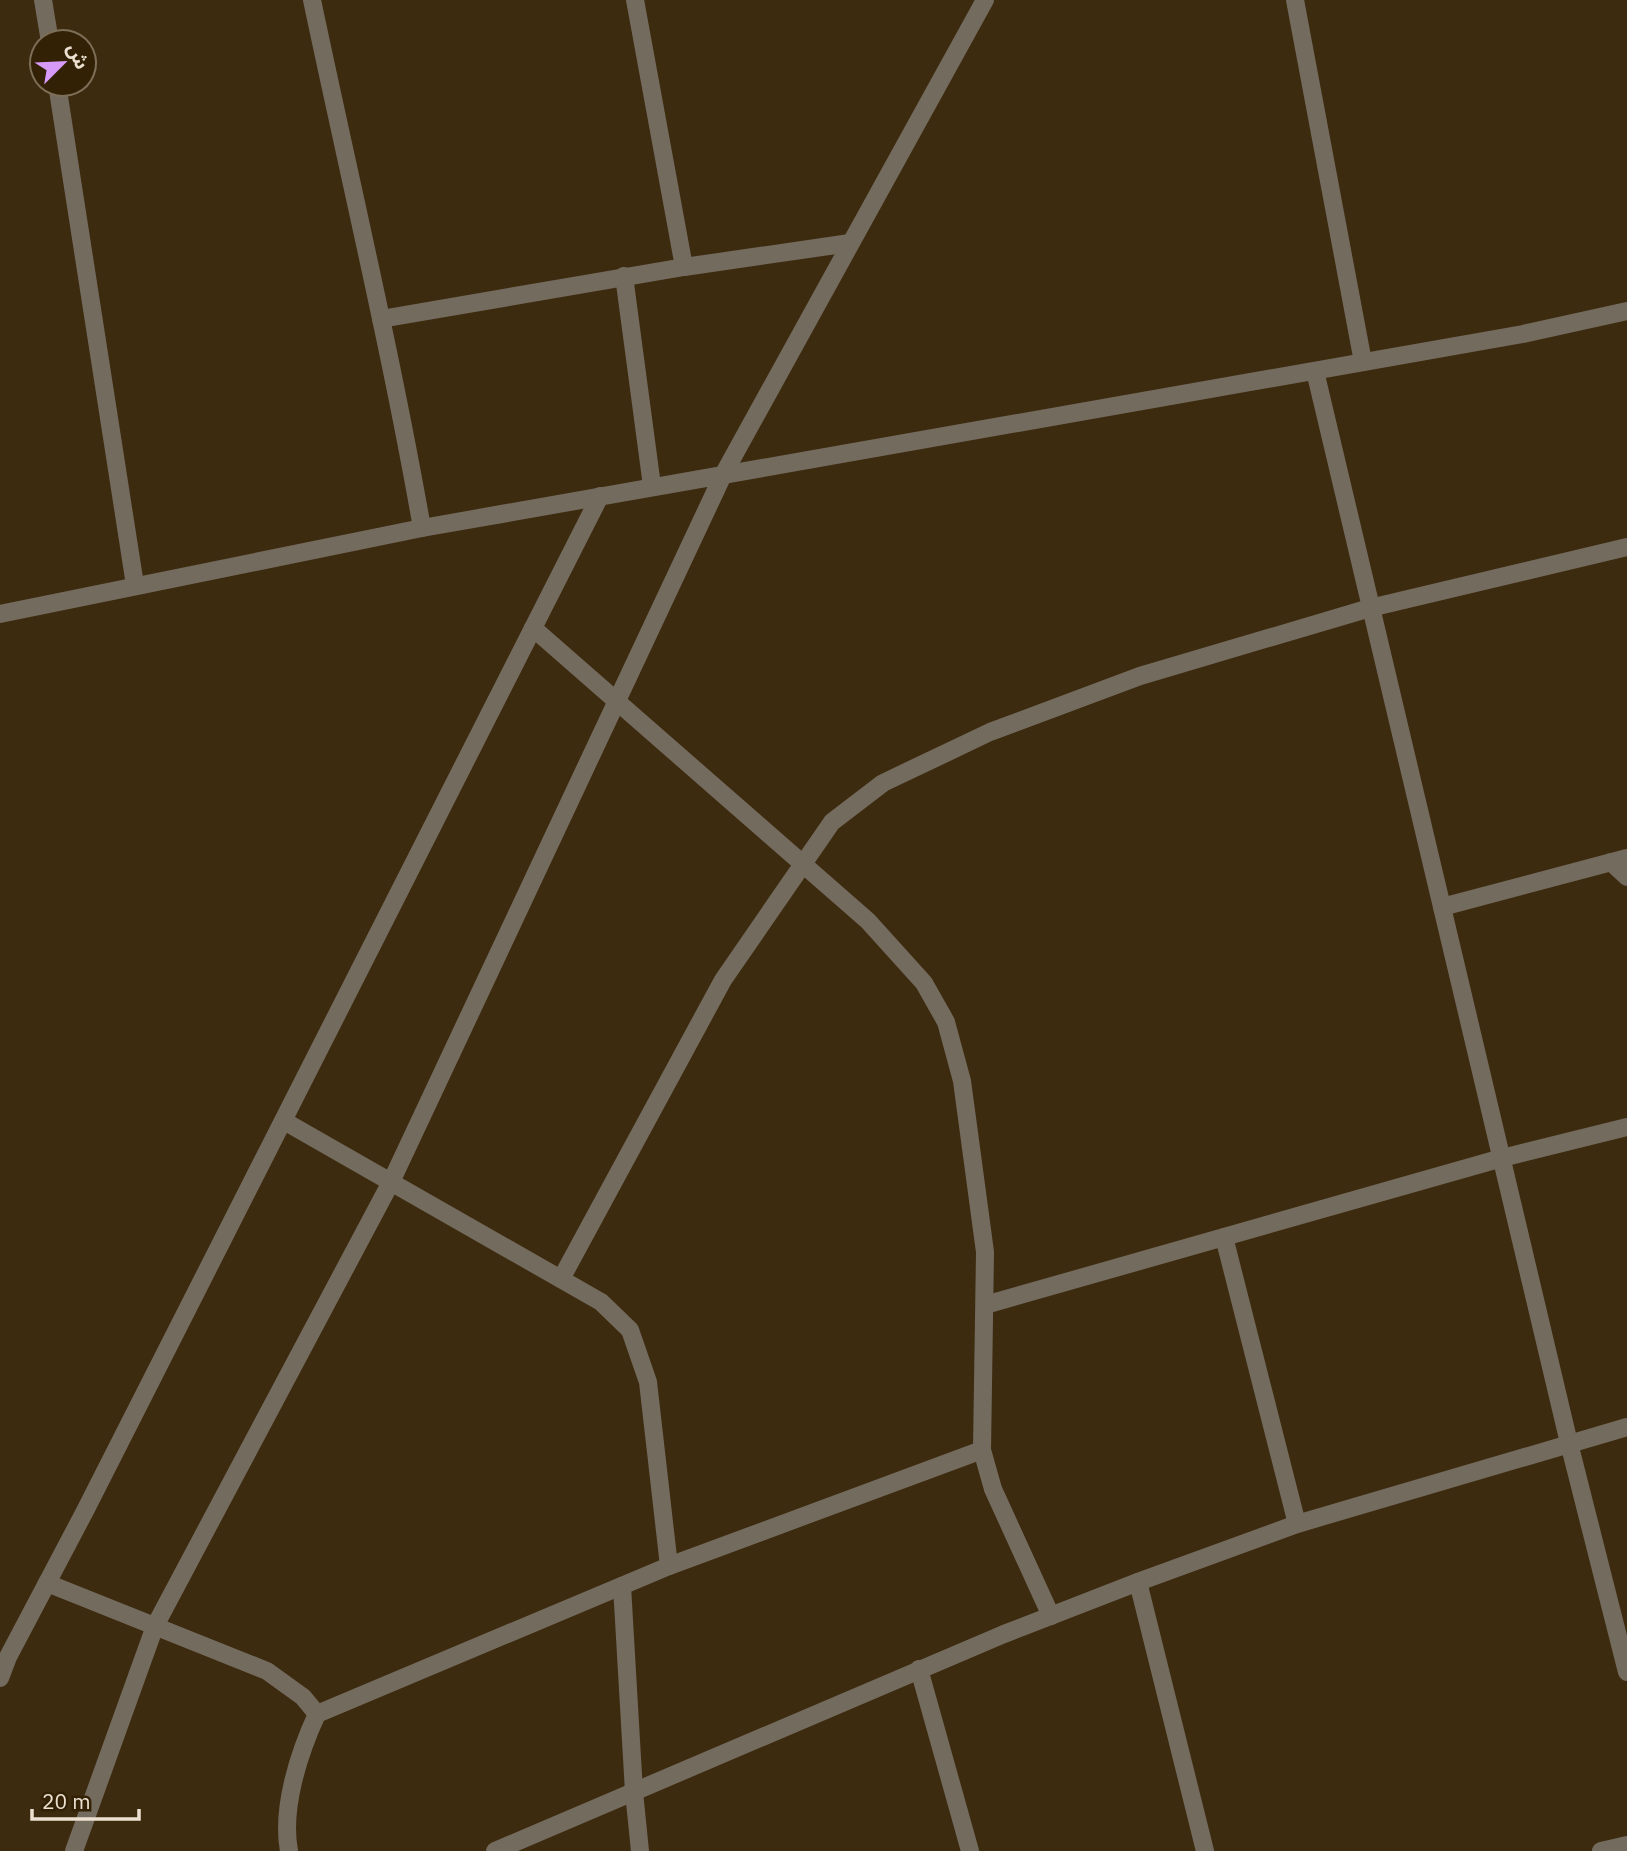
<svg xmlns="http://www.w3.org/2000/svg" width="1627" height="1851" viewBox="0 0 1627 1851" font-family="'IBM Plex Sans','Noto Sans Arabic',sans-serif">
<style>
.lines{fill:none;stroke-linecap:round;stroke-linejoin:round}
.street{stroke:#746b5f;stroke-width:18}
</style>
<rect width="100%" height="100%" fill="#3d2b0f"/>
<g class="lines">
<g class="street">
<path d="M43,0l7,42"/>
<path d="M312,0c37,176 79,351 110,528"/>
<path d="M1295,0l68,362"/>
<path d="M57,84l78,501"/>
<path d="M684,267l166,-24"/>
<path d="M624,276l28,210"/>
<path d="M381,319l303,-52 -49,-267"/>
<path d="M1315,371l254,1072 58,229"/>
<path d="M0,614l422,-86 1101,-194 104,-23"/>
<path d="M533,628l335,293 56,62 22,39 16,59 23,171 -3,198 11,39 58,127"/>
<path d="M1611,862l16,15"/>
<path d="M1442,907l185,-49"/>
<path d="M284,1121l317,181 29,28 18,52 21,184 -352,148c-18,39 -36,94 -28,137"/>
<path d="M1224,1237l73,287"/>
<path d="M561,1279l162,-299 109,-158 51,-39 107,-51 150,-56 230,-68 257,-61"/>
<path d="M985,1305l517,-147 125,-31"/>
<path d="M669,1566l313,-116"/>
<path d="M1138,1582l67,269"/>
<path d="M47,1583l220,88 36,26 14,17"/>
<path d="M622,1586l12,206 6,59"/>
<path d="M919,1669l51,182"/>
<path d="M0,1678l8,-21 77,-146 515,-1015"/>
<path d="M74,1851l81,-225 236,-444 332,-707 262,-475"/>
<path d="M495,1851l509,-217 134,-52 159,-58 330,-97"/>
<path d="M1601,1851l26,-6"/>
</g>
</g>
<g transform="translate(63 63) rotate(66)"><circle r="33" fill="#322105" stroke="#7c6e57" stroke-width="2"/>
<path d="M0-5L12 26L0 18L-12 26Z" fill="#d89af8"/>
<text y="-10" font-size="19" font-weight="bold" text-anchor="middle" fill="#ece1d1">ش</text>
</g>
<path d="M32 1809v10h107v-10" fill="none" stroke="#ece1d1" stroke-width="3.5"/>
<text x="42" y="1809" font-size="21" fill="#ece1d1" stroke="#322105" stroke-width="5" paint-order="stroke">20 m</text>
</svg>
